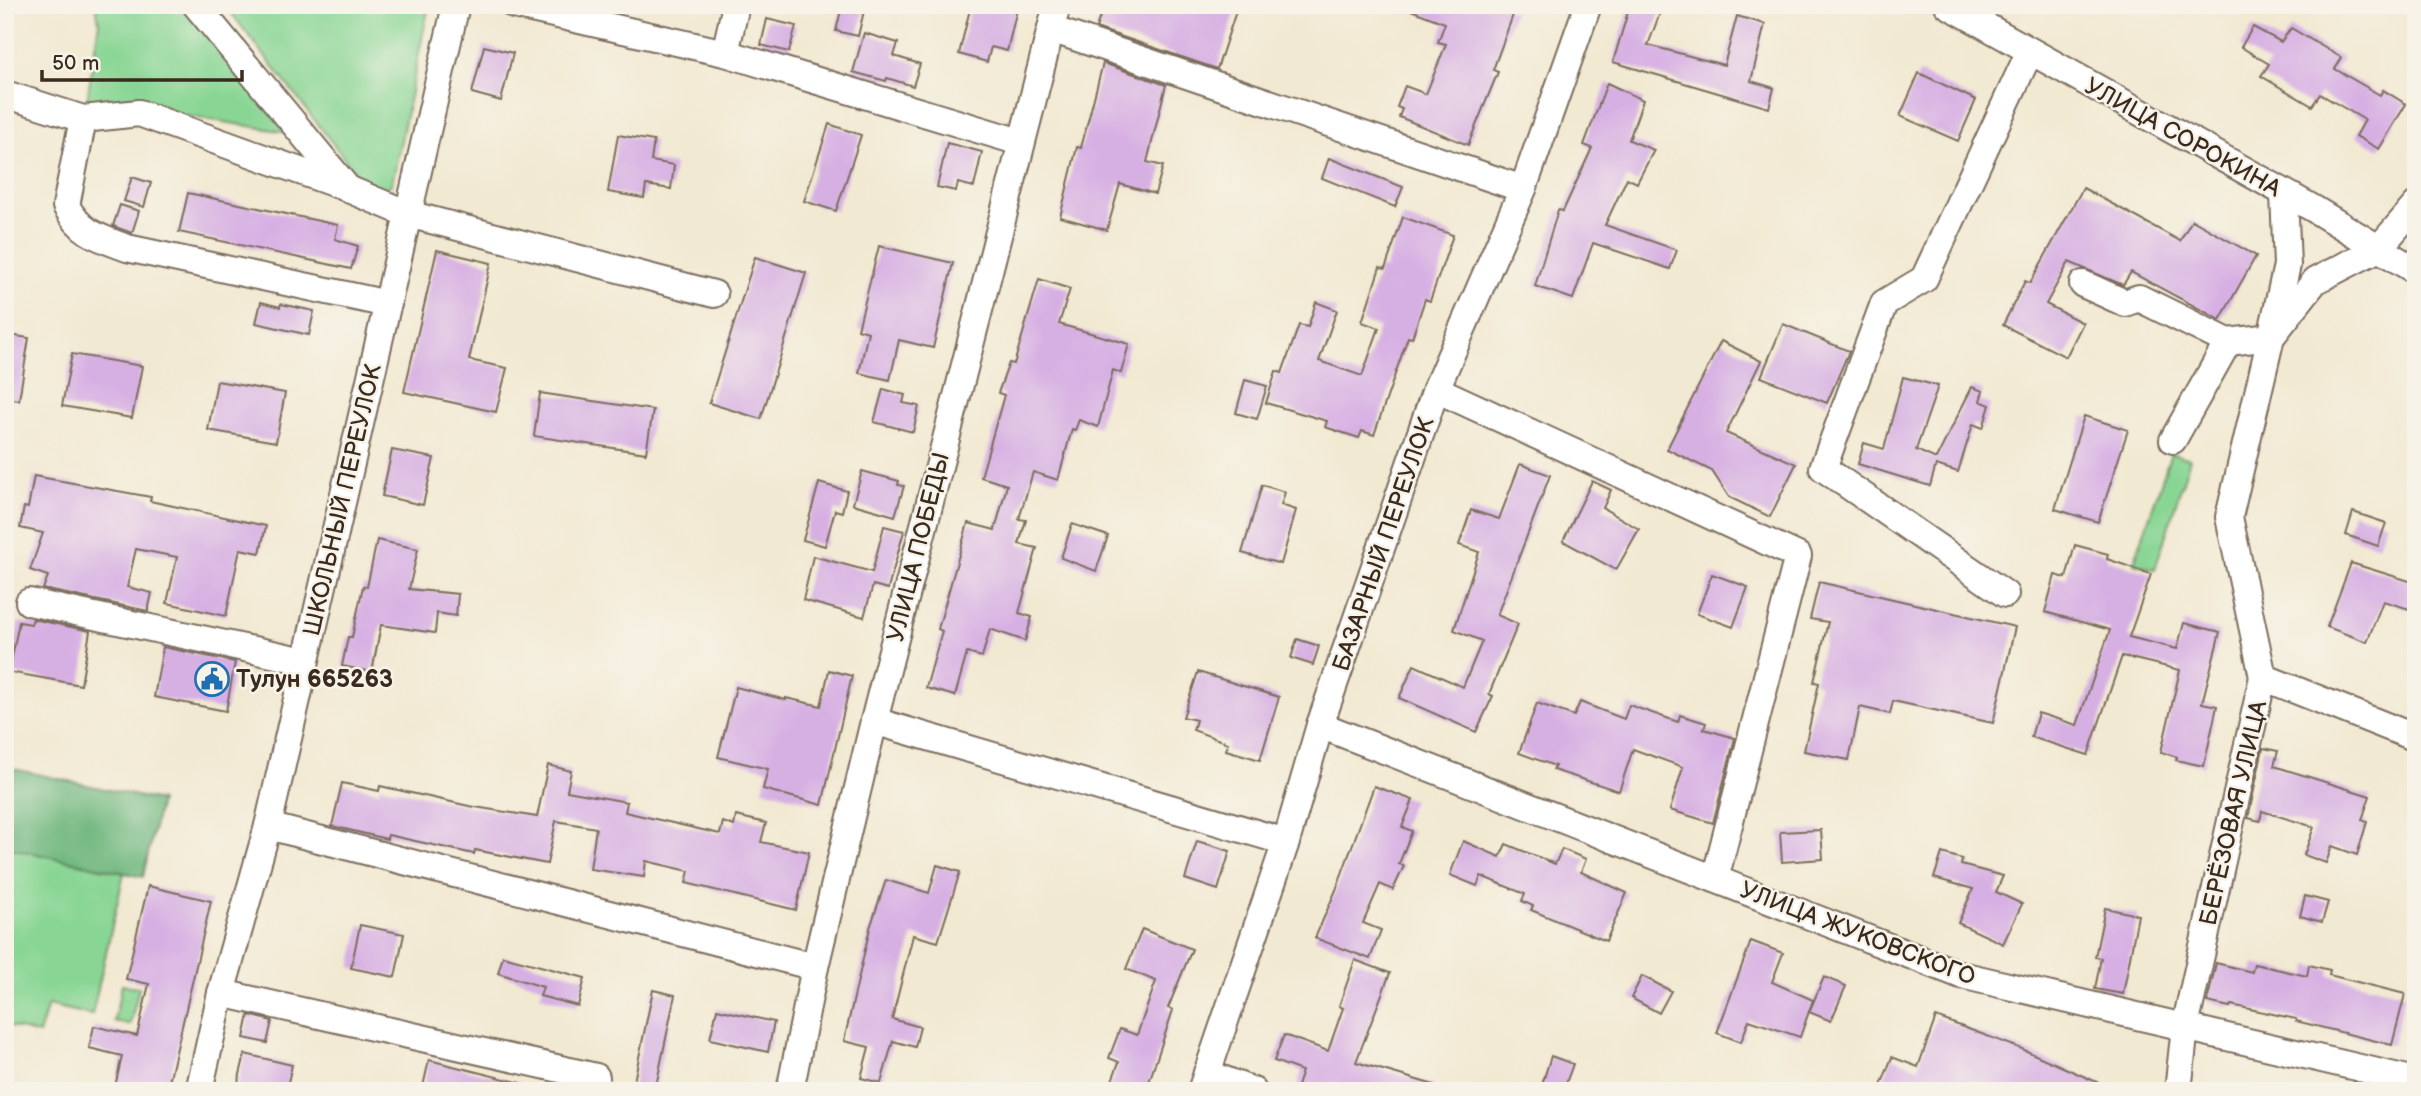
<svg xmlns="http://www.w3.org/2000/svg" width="2421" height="1096" viewBox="0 0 2421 1096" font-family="'Balsamiq Sans',sans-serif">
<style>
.green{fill:#89d694;stroke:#628059;stroke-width:2}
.forest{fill:#6eb77e;stroke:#54704e;stroke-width:2}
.building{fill:#d7b0e3}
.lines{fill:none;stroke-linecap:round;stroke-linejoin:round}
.minor-casing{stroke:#7b6d5d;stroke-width:30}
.minor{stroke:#fff;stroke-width:26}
.labels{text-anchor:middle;stroke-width:5;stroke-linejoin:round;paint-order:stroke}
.street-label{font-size:24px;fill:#3b2a1e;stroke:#f7f3e8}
.poi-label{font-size:24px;font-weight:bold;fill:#3b2a1e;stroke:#f7f3e8;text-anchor:start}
</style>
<rect width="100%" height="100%" fill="#f7f3e8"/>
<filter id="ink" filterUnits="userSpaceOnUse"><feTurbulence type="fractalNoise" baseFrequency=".0143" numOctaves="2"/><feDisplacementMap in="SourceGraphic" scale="14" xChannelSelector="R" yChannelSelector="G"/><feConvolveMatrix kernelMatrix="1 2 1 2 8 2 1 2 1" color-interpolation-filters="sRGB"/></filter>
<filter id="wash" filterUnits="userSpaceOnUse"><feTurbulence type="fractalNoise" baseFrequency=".00686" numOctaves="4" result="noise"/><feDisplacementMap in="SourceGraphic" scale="28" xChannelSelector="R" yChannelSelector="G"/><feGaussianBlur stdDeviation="1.57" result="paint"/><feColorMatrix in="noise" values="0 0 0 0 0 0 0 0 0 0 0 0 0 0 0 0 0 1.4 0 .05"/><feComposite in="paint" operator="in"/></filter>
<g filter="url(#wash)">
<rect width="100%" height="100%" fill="#f2e9d2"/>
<g class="green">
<path d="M96,5h86l104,127 -199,-32 12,-78z"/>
<path d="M225,5h204l-37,178c-7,8 -14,10 -23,7z"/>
<path d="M2171,453l19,6 -35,110 -21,-6z"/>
<path d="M5,847l119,26 -32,142 -44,-10 -9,29 -34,-9z"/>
<path d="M122,984l17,4 -9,37 -16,-4z"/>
</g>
<path class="forest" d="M5,767l155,34 -17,76 -138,-30z"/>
<g id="blocks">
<g class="building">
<path d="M971,5h47l-11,46 -16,-4 -4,15 -28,-8z"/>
<path d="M1104,5h134l-21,64 -121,-41z"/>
<path d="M1403,5h94l17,7 -21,58 5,2 -30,73 -69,-28 3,-8 -5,-2 8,-21 21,8 20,-50 -8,-2 7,-19 -42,-16z"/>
<path d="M1630,5h33l-15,40 76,20 13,-49 28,8 -14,57 23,7 -5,20 -156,-46z"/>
<path d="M842,6l22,5 -6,25 -22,-5z"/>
<path d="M767,19l29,7 -7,26 -28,-7z"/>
<path d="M2253,27l28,15 10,-14 51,30 -7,11 45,26 3,-5 23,14 -27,45 -23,-13 9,-16 -45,-26 -8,12 -51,-30 8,-12 -28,-17z"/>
<path d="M864,33l34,10 -4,13 26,8 -7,22 -26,-8 -1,3 -33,-9z"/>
<path d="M484,46l29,7 -12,48 -29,-8z"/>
<path d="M1103,63l63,22 -19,77 16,4 -8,28 -35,-10 -13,46 -47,-13 17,-70 4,1z"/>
<path d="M1919,73l57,27 -18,41 -58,-25z"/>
<path d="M1607,83l36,17 -14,40 25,10 -17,33 -10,-5 -22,47 72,25 -7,19 -77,-26 -20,56 -38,-13 23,-76 5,1 29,-63 -8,-3z"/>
<path d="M829,124l32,11 -25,76 -32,-10z"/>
<path d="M618,135l36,6 -3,20 23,4 -3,24 -25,-4 -2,13 -36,-6z"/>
<path d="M947,143l35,9 -8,35 -16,-4 -2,8 -19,-4z"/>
<path d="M1329,158l74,29 -8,20 -73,-29z"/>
<path d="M132,177l19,6 -7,24 -20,-6z"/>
<path d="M2083,188l97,53 12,-21 64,36 -36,64 -89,-48 -8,13 -54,-23 -23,42 37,19 -17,34 -63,-32 22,-44 5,2z"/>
<path d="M188,193l150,32 -3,14 23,7 -7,23 -172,-37z"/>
<path d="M120,205l19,6 -7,22 -19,-7z"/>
<path d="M1403,217l50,18 -23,66 -5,-2 -13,39 -4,-1 -34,98 -12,-4 -3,7 -34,-11 2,-6 -61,-18 10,-32 6,2 17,-48 9,2 8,-25 21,8 -18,51 43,15 17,-48 -17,-6 18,-55 5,2z"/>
<path d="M879,246l74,17 -20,85 -34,-8 -9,40 -31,-7 9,-41 -10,-3z"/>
<path d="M437,250l54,13 -22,97 38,8 -11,44 -92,-20z"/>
<path d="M755,257l51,16 -45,146 -52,-16z"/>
<path d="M1039,279l31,10 -11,35 70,20 -8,29 -8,-3 -15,57 -19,-7 -4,10 -3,-1 -14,51 -25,-8 -14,47 7,1 -7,24 18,4 -18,65 13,4 -7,24 -35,-12 -8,28 -15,-4 -12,43 -29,-8 16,-57 -4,-2 30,-106 27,7 12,-45 -26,-8 23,-82 -6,-2 11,-30 5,1z"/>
<path d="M261,302l19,5 1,-3 33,7 -5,24 -53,-12z"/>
<path d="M1783,324l66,27 -22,52 -66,-26z"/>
<path d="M9,335l20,3 -10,62 -14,-2v-35z"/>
<path d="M1721,341l40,20 -35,72 70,31 -26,53 -41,-20 -17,-26 -45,-22z"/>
<path d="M72,354l70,12 -10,52 -70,-12z"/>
<path d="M1903,377l35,9 -22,64 20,9 36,-72 11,4 -3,10 10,4 -7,23 -10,-4 -15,48 -22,-7 -6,21 -72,-22 6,-21 20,6z"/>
<path d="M1245,380l22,6 -10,33 -21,-6z"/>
<path d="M217,381l68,12 -9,49 -68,-12z"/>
<path d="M883,389l22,6 -2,8 16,3 -6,26 -39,-10z"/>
<path d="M540,393l113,17 -7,43 -112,-17z"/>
<path d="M2084,416l44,14 -30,92 -43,-13z"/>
<path d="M392,450l42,8 -11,47 -41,-9z"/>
<path d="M1520,464l30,11 -53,140 21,9 -29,70 4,2 -17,36 -77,-34 15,-33 49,22 19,-46 -28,-11 25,-78 -20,-7 12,-35 28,9z"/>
<path d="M862,471l37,10 -1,4 6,1 -9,30 -42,-12z"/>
<path d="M34,476l117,21 -1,4 116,25 -6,27 -20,-4 -14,67 -59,-13 10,-46 -41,-8 -9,38 25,6 -4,18 -105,-22 5,-13 -18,-6 13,-37 -23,-5 4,-21 4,1z"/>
<path d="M1592,481l19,9 -8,18 36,21 -23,41 -53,-29z"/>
<path d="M819,483l28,8 -5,21 -7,-2 -10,36 -22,-6z"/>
<path d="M1262,485l23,7 -4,13 15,5 -15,54 -39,-11z"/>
<path d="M2353,512l33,11 -8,23 -32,-11z"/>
<path d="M1072,524l36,12 -12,35 -35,-13z"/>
<path d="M884,526l20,5 -16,58 -15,-4 -9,32 -61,-17 10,-44 59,16z"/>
<path d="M377,540l41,9 -9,40 49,5 -2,22 -19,-3 -2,20 -54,-8 -9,47 -30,-6 6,-29h4l11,-51 4,1z"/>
<path d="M2075,545l33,9 -1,5 44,15 -22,63 48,12 7,-26 36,9 -18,71 15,3 -13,60 -28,-6 1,-3 -16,-5 19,-82 -58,-14 -34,99 -57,-18 7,-24 39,12 33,-95 -65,-18 10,-37 11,3z"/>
<path d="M2351,563l65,20v28l-33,-10 -16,41 -40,-15z"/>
<path d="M1712,574l36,13 -15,40 -36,-13z"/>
<path d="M1819,582l196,45 -22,96 -100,-22 -3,13 -30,-7 -11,53 -45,-9 15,-68 -5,-1 14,-60 -18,-3z"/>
<path d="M33,619l57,12 -9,54 -72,-13 10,-50 12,2z"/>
<path d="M1297,639l22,7 -6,19 -22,-7z"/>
<path d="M163,647l72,15 -9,49 -72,-14z"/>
<path d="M829,670l23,6 -30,129 -59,-16 5,-20 -50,-12 18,-70 50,13v-2l35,8z"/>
<path d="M1198,672l81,25 -19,63 -34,-10 2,-7 -35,-13 3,-10 -13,-3z"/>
<path d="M1580,702l44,17 5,-14 49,17 2,-7 26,8 -2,6 31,9 -22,85 -43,-13 13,-43 -50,-18 -14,42 -66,-21 2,-4 -36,-13 18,-50 37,13z"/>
<path d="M2263,748l15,3 -4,15 96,30 -8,24 5,2 -10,33 -25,-9 -6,17 -22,-8 10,-28 -52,-16 -2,10 -12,-3z"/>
<path d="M548,765l23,6 -4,20 60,11 -2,10 95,22 3,-12 11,4 2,-10 30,7 -5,19 48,10 -13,58 -110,-27 3,-12 -43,-10 -2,16 -54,-8 6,-41 -40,-7 -9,43 -72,-14 -1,4 -86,-19 -1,4 -55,-13 10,-43 37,8 1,-5 89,20 68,11z"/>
<path d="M1374,786l39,14 -11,27 10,4 -13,33 5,2 -11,24 -13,-6 -17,39 18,7 -11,29 -55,-21 21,-48z"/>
<path d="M1821,830l2,29 -41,3 -2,-30z"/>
<path d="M1197,841l33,10 -12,39 -33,-11z"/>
<path d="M1463,841l37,16 6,-13 49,20 7,-15 24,10 -5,13 46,21 -21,48 -75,-31 2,-4 -11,-5 3,-7 -44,-18 -4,10 -27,-11z"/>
<path d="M1942,853l20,6 -1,6 42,11 -7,16 26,12 -19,40 -45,-21 15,-34 -39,-11z"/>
<path d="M937,865l23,7 -22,70 -25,-7 -21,84 28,8 -5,20 -22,-6 -12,42 -20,-5 8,-31 -25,-6 26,-113 16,-48 43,13z"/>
<path d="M148,886l63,15 -44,190h-53l8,-35 -33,-8 5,-22 43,10 12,-52 -23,-5z"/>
<path d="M2305,896l23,6 -6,20 -22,-6z"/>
<path d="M2105,908l33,7 -15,79 -28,-5 6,-31 -6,-1z"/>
<path d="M360,925l44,9 -9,43 -44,-9z"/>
<path d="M1142,929l50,20 -24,59 5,2 -27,81h-38l11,-29 -10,-4 11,-29 17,6 19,-54 -30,-12z"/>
<path d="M1751,941l32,12 -11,29 41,18 -13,37 -51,-17 -8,22 -24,-9z"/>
<path d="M503,956l82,22 -7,28 -38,-10 3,-9 -45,-14z"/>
<path d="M1355,960l35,13 -34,89 78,23 -1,6h-124l-12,-5 5,-15 -28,-10 10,-26 44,16 15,-43 -4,-2z"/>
<path d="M2216,963l36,9 2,-8 53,12 2,-11 21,5 -1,5 76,19 -13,51 -96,-24v-2l-65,-14 -1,2 -23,-5z"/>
<path d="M1642,976l29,15 -12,22 -28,-15z"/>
<path d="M1824,977l22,9 -15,35 -22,-9z"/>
<path d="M653,990l22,5 -20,96h-23z"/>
<path d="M717,1009l57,13 -6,30 -58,-13z"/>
<path d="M249,1015l23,6 -5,22 -23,-5z"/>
<path d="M1936,1017l86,32 95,42h-238l13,-34 26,10z"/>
<path d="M245,1054l47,11 -6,26h-50z"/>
<path d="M1551,1056l22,8 -10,27h-23z"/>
<path d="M429,1060l92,23 -1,8h-98z"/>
</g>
</g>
</g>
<g filter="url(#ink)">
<use href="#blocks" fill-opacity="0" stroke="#7b6d5d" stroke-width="2"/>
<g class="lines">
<g class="minor-casing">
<g id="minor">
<path d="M196,5l152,184 60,25 306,80"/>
<path d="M514,5l211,48 295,89"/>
<path d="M1948,5l366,204 102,62"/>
<path d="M1051,29l472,160"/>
<path d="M725,53l11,-48"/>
<path d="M5,94l78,25 56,-6 208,75"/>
<path d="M83,119l-17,87c16,28 32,31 61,42l261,56"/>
<path d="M2083,284l42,19 14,-5 89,44"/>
<path d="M1436,389l362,167 -83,323"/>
<path d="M2173,440l55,-98 43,-5 16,-72 -3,-71"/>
<path d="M2005,594l-182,-126 61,-165 40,-24 106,-228"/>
<path d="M29,602l276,59"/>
<path d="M2263,677l-34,-160 42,-180 44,-56 64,-33 37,-43"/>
<path d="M874,721l412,121"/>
<path d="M1320,725l641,250 455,106"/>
<path d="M268,826l547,141"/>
<path d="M221,993l375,84 -3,14"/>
<path d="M1207,1073l46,18"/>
<path d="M199,1091l22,-98 47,-167 188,-821"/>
<path d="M790,1091l25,-124 59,-246 183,-716"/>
<path d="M1201,1091l85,-249 34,-117 116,-336 87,-200 65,-184"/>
<path d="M2178,1091l7,-64 78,-350 153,61"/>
</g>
</g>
<use href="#minor" class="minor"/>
</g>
</g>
<defs>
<g id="civic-ring" transform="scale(1.75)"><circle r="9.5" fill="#f7f3e8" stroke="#1f6fb2" stroke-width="1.5"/><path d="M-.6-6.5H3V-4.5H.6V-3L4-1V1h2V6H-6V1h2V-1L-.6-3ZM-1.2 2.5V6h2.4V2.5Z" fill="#1f6fb2"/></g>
</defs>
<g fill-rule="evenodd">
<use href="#civic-ring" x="212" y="679"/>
</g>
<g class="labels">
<g class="street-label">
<text transform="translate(2183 137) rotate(29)" y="8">УЛИЦА СОРОКИНА</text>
<text transform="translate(342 500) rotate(-77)" y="8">ШКОЛЬНЫЙ ПЕРЕУЛОК</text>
<text transform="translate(1383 544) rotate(-71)" y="8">БАЗАРНЫЙ ПЕРЕУЛОК</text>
<text transform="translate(918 547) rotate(-76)" y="8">УЛИЦА ПОБЕДЫ</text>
<text transform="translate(2233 813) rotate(-77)" y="8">БЕРЁЗОВАЯ УЛИЦА</text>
<text transform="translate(1858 933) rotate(21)" y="8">УЛИЦА ЖУКОВСКОГО</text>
</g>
<g class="poi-label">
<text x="236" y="687">Тулун 665263</text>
</g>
</g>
<rect width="2421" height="1096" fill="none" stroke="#f7f3e8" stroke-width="28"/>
<path d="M42 70v10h200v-10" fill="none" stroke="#3b2a1e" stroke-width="3.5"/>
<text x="52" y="70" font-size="21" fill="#3b2a1e" stroke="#f7f3e8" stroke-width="5" paint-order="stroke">50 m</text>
</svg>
